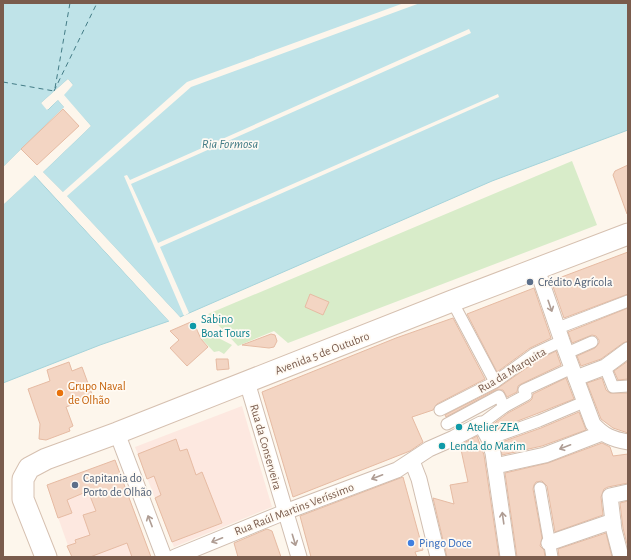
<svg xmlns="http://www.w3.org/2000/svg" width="631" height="560" viewBox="0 0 631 560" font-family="'Alegreya Sans',sans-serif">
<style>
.commercial{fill:#fde8e0}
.green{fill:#d8ecc9}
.water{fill:#bfe3e8;stroke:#a5d3da}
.pier{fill:#fdf6ec}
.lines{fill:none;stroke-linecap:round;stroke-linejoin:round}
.ferry{stroke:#437c86;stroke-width:1;stroke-dasharray:5 4;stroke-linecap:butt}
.building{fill:#f3d5c3;stroke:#e6bba3}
.pedestrian-casing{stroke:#d1beb0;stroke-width:13}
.minor-casing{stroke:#d1beb0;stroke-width:17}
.secondary-casing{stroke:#d6c0b0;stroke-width:23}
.pedestrian{stroke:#fff;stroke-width:11}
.minor{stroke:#fff;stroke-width:15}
.secondary{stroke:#fff;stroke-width:21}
.oneway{stroke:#af9d94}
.service-dot{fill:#5c6f8a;stroke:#fffaf3;stroke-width:1.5}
.culture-dot{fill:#0f9aa8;stroke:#fffaf3;stroke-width:1.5}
.food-dot{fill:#e8710a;stroke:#fffaf3;stroke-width:1.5}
.shop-dot{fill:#3f7fe0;stroke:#fffaf3;stroke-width:1.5}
.labels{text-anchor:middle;stroke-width:3.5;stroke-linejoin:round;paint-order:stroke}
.service-label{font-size:12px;fill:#4e5e75;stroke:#fffaf3;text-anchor:start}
.culture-label{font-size:12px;fill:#0d838f;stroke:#fffaf3;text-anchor:start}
.street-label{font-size:12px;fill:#7a5c4d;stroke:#fffaf3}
.food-label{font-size:12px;fill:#c56008;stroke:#fffaf3;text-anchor:start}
.shop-label{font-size:12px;fill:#366cbe;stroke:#fffaf3;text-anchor:start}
.water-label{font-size:13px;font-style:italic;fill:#437c86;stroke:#fffaf3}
</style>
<rect width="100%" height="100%" fill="#fdf6ec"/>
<g class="commercial">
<path d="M242,406l30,101 -98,40 -39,-100z"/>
<path d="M115,460l36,97h-79l-25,-71z"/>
</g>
<g class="green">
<path d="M572,161l25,64 -309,118 -14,-12 -36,15 -30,-32z"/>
<path d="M205,331l27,14 -8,9 -5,-3 -5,1 -15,-16z"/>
</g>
<g class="water">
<path d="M3,3h625v127l-136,51 -312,136 -117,-125 -20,-20 48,-46 -28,-31 10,-10 -5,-6 -27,24 7,7 10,-10 6,7 -61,60z"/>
<path d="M34,175l135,146 -69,24 -97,38v-178z"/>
</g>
<g class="pier">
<path d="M404,3h16l-229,84 -124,109 113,121 -3,1 -136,-145v-3l47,-44 -26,-31v-2l8,-8 -2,-3 -24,21 4,4 10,-9 8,8v2l-63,61v-2l61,-60 -6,-7 -11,10 -6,-7 27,-24 5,6 -9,10 27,31 -48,46 20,20 124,-110z"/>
<path d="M469,29l2,4 -340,151 27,59 340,-149 1,3 -339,150 29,66 -5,3 -60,-140 3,-1 3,5z"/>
<path d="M33,174h3l134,146 -1,1 -134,-146 -32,30v-3z"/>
</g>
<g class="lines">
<g class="ferry">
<path d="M3,82l51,9"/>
<path d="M55,88l15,-85"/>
<path d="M54,91l43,-88"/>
</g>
</g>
<g class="building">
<path d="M63,109l16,17 -42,39 -16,-16z"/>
<path d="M628,165v49h-1l-14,-39 2,-4z"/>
<path d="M628,252v42l-64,24 -13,-37z"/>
<path d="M534,288l17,50 -21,10 -33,24 -30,-58z"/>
<path d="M310,294l19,8 -6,13 -18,-8z"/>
<path d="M628,308v33l-5,2 -22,16 -20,7 -4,-10 18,-8 4,-5v-3l-3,-4 -4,-1 -20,8 -4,-11z"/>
<path d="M453,318l32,61 -48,25 -4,6 -21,7 11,25 -13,9 -117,46 -31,-105 134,-54z"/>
<path d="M193,321l8,18 7,8 -21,19 -17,-18 9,-8 -9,-9z"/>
<path d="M271,334l4,1 2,6 -3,6 -5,1 -27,-3z"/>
<path d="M556,351l5,14 -40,19 -3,2 -1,6 -10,5 -4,-7h-7l-50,27 -1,-2 53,-27 40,-28z"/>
<path d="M216,359h12l1,10 -12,1z"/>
<path d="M628,361v18l-10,1 -4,-9z"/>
<path d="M69,362l3,9 10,-4 11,30 -27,10 7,19 -4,2 1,3 -24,9 -7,-1 1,-15 -12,-35 22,-8 -3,-11z"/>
<path d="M566,378l8,21 -38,15 -42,16 -2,-5 16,-12 22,-12 2,-2 1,-5z"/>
<path d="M602,378l4,12 4,3h18v40l-15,-5 -12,-9 -14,-36z"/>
<path d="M579,412l7,18 -44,16 -40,9 -3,-12 42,-15z"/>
<path d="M477,436l7,19 15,102h-52l-14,-59 21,6 -4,-19 18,-3 -8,-37z"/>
<path d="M176,439l4,12 7,-2 9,26 6,-3 20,51 -50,19 -17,-44 6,-3 -7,-19 -7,3 -9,-25z"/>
<path d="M602,443l8,4 3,9 15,-2v29l-20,4 -4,2 -3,8 2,18 -48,17 -8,-46 -5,-5 -6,1 -2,3 -1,4 9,49 -2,8 4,4 1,7h-28l-12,-84 43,-10z"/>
<path d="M115,460l36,97h-19l-5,-14 -37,14h-18l-5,-11 9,-3 -1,-3 15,-5 -7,-20 13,-4 -8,-20 -21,9 5,13 -14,5 -11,-33z"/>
<path d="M403,477l20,73 -8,2 2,5h-106l-11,-41z"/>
<path d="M628,501v47l-5,-20 -3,-25z"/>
<path d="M267,529l5,2 9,26h-43l-4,-14z"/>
<path d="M606,533l6,24h-53l-1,-8z"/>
</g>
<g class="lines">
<g class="pedestrian-casing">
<g id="pedestrian">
<path d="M452,301l43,81"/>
<path d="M558,328l70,-27"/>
<path d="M567,353l25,-11"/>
<path d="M605,367l8,20 15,-1"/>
<path d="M440,410l55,-28 39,-28 28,-13"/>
<path d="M447,424l52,-28 5,11"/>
<path d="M481,424l23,-17 22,-12 -2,-5 48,-22"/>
<path d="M489,439l50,-18 45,-19"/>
<path d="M540,488l12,69"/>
</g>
</g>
<g class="minor-casing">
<g id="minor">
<path d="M537,269l25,72 31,83c11,12 19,15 35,18"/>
<path d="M576,378l29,-11 23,-17"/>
<path d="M247,382l52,175"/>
<path d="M117,433l47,124"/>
<path d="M412,461l7,18 19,78"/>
<path d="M495,466l50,-11 57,-22"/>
<path d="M549,543l64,-22"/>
<path d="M175,557l110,-45 112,-42 32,-21 25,-11 27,-14 8,15 4,14 15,104"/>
<path d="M621,557l-7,-27 -4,-34 18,-4"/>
</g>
</g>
<g class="secondary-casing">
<path id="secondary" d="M46,557l-23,-58v-20l6,-11 17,-9 71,-26 335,-132 176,-67"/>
</g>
<use href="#pedestrian" class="pedestrian"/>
<use href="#minor" class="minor"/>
<use href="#secondary" class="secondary"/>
</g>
<defs><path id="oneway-shaft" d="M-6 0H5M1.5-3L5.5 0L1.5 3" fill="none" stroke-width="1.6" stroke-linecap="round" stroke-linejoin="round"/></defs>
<g class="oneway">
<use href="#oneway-shaft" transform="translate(550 306) rotate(71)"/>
<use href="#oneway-shaft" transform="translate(565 447) rotate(159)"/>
<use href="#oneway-shaft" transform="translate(377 477) rotate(159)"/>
<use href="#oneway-shaft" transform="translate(503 518) rotate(-98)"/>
<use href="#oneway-shaft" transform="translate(150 521) rotate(-111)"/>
<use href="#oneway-shaft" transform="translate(217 540) rotate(158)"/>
<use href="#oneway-shaft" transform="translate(294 540) rotate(73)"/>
</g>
<g class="service-dot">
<circle cx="530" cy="282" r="4"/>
<circle cx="75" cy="485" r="4"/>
</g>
<g class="culture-dot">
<circle cx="193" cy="326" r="4"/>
<circle cx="459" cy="427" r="4"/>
<circle cx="442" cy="446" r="4"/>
</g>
<circle class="food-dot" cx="60" cy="393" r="4"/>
<circle class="shop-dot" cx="411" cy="543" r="4"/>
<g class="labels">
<g class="service-label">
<text x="538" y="286">Crédito Agrícola</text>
<text x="83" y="482">Capitania do<tspan x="83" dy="14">Porto de Olhão</tspan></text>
</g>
<g class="culture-label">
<text x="201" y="323">Sabino<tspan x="201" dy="14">Boat Tours</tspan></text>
<text x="467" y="431">Atelier ZEA</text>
<text x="450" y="450">Lenda do Marim</text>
</g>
<g class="street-label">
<text transform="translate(322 353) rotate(-21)" y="4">Avenida 5 de Outubro</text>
<text transform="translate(512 370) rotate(-31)" y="4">Rua da Marquita</text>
<text transform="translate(266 447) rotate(74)" y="4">Rua da Conserveira</text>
<text transform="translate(294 509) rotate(-21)" y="4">Rua Raúl Martins Veríssimo</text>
</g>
<g class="food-label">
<text x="68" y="390">Grupo Naval<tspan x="68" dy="14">de Olhão</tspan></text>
</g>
<g class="shop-label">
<text x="419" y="547">Pingo Doce</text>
</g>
<g class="water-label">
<text x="230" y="148">Ria Formosa</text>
</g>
</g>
<rect width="631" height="560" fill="none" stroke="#7a5c4d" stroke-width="8"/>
</svg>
